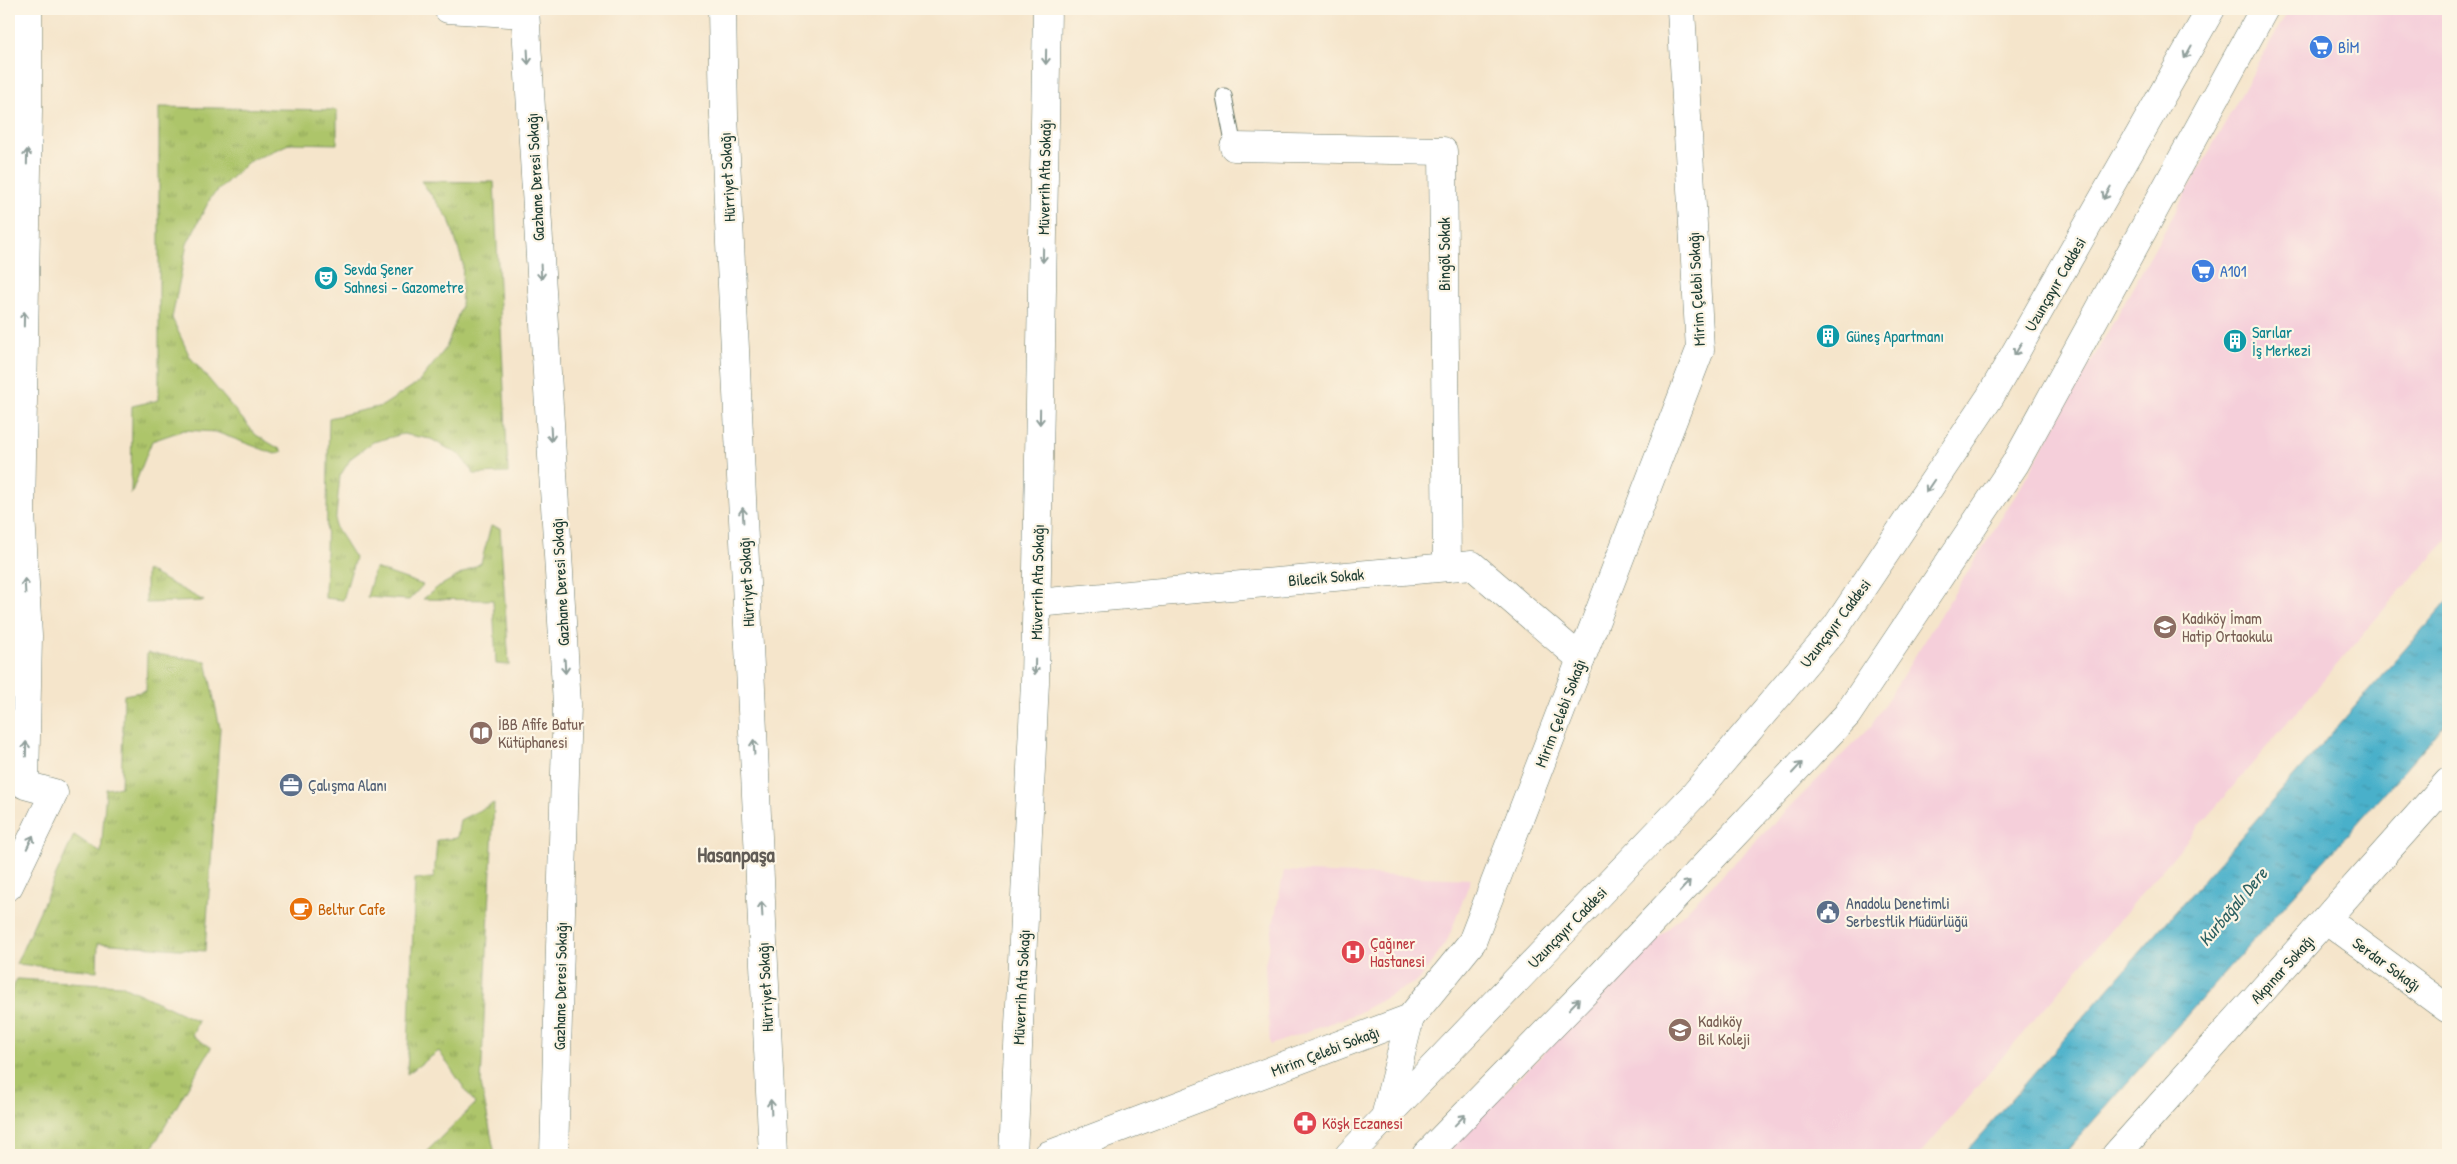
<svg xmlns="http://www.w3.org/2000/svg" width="2457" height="1164" viewBox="0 0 2457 1164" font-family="'Patrick Hand',sans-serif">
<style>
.built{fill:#f5cfda}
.grass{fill:url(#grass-tufts);stroke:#66814f}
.water{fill:url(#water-ripples);stroke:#34767f}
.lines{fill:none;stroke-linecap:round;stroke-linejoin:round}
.lane-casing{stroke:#6a7869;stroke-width:17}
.street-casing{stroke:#6a7869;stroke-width:29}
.secondary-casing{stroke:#6a7869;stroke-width:29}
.lane{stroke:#fff;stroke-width:15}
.street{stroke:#fff;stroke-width:28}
.secondary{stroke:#fff;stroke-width:28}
.oneway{stroke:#8f9e9a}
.labels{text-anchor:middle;stroke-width:4.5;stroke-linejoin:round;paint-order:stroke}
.shop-label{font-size:16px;fill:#366cbe;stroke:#fcf5e5;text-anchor:start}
.street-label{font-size:16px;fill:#1f3d34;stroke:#fcf5e5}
.culture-label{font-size:16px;fill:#0d838f;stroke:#fcf5e5;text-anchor:start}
.education-label{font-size:16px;fill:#785e54;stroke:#fcf5e5;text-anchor:start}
.service-label{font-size:16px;fill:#4e5e75;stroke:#fcf5e5;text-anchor:start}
.food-label{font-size:16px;fill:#c56008;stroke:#fcf5e5;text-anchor:start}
.health-label{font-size:16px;fill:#be3a42;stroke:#fcf5e5;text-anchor:start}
.water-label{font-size:18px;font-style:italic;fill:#2c6061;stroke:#fcf5e5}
.district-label{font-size:21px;font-weight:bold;fill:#615c56;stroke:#fcf5e5}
</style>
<defs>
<pattern id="grass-tufts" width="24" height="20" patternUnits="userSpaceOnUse" patternTransform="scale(1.25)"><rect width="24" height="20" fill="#adc56a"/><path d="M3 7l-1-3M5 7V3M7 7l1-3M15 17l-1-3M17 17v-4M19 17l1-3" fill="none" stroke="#8ca158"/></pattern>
<pattern id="water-ripples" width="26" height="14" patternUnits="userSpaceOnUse" patternTransform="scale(1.25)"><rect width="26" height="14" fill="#4ab0ca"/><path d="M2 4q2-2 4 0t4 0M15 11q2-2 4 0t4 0" fill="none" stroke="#3d90a5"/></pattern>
</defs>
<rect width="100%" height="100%" fill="#fcf5e5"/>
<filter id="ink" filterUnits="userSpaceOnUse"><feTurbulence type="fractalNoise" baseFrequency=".02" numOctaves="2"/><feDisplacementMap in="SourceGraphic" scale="10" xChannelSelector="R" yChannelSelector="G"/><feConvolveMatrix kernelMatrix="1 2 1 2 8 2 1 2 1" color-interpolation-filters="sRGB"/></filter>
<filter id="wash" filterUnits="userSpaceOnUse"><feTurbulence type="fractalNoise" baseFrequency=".0096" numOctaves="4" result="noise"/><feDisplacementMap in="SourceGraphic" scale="20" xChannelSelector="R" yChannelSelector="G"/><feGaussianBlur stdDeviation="1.12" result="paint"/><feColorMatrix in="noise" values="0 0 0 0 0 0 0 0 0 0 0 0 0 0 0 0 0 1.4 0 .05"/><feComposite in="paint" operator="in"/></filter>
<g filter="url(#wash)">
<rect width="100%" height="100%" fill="#f5e5cb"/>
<g class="built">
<path d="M2289,9h159v531l-51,54 -478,561h-477l429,-429 151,-241z"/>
<path d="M1284,871l187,8 -23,60 -29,41 -63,34 -86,31 -5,-80z"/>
</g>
<g class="grass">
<path d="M159,107l178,3v34l-46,-1 -43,19 -37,35 -24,47 -15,74 18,39 66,78 27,16 -8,3 -59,-22 -32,-2 -32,11 -21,53 1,-88 27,-6z"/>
<path d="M421,181l73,1 14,291 -34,1 -14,-19 -29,-16 -28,-5 -30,8 -22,16 -11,18 -5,50 20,32 -12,42 -18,-2 4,-180 53,-12 37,-24 27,-34 15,-41 2,-43 -14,-45z"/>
<path d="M491,526l9,2 9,137 -13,-1 -3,-64 -70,-1 15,-12 43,-24z"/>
<path d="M375,568l48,17 -14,15 -42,-3z"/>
<path d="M146,570l58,31 -58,2z"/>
<path d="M147,653l59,8 14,67 -15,223 -107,-8 -1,28 -81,-7 58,-129 27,18 5,-64 15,-2 3,-92 22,-4z"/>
<path d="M494,803l-13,281 14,71h-65l-2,-5 47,-46 -36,-53 -32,23 8,-195 19,-1 3,-38 20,-2 3,-18z"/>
<path d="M17,979l104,6 77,36 -6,14 19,13 -63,107h-139v-159z"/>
</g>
<path class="water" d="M2448,600v121l-385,434h-100z"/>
</g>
<g filter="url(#ink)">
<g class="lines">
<g class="lane-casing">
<path id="lane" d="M1224,96l10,51"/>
</g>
<g class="street-casing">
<g id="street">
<path d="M448,9l77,5"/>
<path d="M525,9l42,695 -13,451"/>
<path d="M722,9l2,107 49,1039"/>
<path d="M1234,147l209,4 4,416"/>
<path d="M1036,603l436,-38 109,94"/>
<path d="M9,886l45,-93 -29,-8 3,-149 -7,-122 7,-403v-102"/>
<path d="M2327,920l121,89"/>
<path d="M1384,1121l26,-103"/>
<path d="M1013,1155l22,-473 12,-673"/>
<path d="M1048,1155l362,-137 62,-76 228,-592 -19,-341"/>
<path d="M2116,1155l332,-373"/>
</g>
</g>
<g class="secondary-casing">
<g id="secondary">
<path d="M1349,1155l345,-360 142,-168 154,-230 221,-388"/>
<path d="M1426,1155l166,-170 255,-270 168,-251 249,-455"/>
</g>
</g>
<use href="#lane" class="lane"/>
<use href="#street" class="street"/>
<use href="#secondary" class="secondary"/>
</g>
<defs><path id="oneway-shaft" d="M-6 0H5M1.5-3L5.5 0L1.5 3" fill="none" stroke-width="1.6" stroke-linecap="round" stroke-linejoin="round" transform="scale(1.25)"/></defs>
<g class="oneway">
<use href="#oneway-shaft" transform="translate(2188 52) rotate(119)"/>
<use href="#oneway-shaft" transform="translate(528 57) rotate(87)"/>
<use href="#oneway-shaft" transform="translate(1046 57) rotate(91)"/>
<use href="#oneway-shaft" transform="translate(27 157) rotate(-89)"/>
<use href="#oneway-shaft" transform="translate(2107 193) rotate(120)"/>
<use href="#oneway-shaft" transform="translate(1043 255) rotate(91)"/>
<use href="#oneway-shaft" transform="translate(541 272) rotate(87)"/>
<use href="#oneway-shaft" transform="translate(24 319) rotate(-89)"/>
<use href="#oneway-shaft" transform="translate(2018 349) rotate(120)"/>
<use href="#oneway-shaft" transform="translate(1040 417) rotate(91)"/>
<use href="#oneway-shaft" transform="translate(551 434) rotate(87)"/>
<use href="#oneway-shaft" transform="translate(1930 486) rotate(124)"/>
<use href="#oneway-shaft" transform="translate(743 515) rotate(-93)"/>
<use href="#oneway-shaft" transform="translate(25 586) rotate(-93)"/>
<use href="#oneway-shaft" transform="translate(565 666) rotate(87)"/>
<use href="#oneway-shaft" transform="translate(1035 667) rotate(91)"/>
<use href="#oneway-shaft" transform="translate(754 747) rotate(-93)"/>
<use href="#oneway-shaft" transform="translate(26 749) rotate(-89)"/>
<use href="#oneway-shaft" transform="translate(1797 768) rotate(-47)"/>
<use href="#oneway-shaft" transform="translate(30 842) rotate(-64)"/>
<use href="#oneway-shaft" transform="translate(1685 886) rotate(-47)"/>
<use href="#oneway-shaft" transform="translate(762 909) rotate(-93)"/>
<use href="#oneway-shaft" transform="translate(1574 1004) rotate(-46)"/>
<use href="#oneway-shaft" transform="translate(771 1107) rotate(-93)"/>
<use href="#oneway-shaft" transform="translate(1460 1120) rotate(-46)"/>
</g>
</g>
<defs>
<g id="supermarket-disc" transform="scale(1.25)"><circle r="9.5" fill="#3f7fe0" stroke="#fcf5e5"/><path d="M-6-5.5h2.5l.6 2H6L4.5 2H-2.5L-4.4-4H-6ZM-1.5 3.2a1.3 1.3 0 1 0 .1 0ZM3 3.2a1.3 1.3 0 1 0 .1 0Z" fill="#fff"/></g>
<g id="theatre-disc" transform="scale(1.25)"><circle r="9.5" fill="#0f9aa8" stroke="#fcf5e5"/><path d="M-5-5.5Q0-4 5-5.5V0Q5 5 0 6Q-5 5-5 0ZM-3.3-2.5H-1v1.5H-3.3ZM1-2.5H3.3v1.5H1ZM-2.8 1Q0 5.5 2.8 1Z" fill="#fff"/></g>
<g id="building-disc" transform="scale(1.25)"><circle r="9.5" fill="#0f9aa8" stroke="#fcf5e5"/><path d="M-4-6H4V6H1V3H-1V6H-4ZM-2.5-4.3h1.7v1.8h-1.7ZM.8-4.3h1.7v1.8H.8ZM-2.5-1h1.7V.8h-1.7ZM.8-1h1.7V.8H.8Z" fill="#fff"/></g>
<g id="school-disc" transform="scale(1.25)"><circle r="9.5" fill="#8d6e63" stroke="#fcf5e5"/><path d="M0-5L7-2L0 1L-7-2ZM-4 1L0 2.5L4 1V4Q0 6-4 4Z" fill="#fff"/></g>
<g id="library-disc" transform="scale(1.25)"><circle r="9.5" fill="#8d6e63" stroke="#fcf5e5"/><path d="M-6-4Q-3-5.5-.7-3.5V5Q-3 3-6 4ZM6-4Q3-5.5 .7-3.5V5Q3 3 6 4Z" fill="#fff"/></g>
<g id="office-disc" transform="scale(1.25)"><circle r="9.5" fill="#5c6f8a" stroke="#fcf5e5"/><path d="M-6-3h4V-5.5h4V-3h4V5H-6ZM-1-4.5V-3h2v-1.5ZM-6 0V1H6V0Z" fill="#fff"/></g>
<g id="cafe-disc" transform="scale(1.25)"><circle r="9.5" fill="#e8710a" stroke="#fcf5e5"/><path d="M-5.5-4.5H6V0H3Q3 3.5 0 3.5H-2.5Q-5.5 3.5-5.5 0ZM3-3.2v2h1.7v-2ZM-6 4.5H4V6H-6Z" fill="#fff"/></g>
<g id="civic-disc" transform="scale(1.25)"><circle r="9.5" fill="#5c6f8a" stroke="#fcf5e5"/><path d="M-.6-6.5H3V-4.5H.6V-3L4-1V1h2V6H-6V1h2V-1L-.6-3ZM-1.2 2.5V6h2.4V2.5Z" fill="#fff"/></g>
<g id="hospital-disc" transform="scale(1.25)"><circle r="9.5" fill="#e0444e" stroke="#fcf5e5"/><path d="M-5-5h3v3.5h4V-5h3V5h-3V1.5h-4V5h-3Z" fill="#fff"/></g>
<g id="pharmacy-disc" transform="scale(1.25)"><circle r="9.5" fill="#e0444e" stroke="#fcf5e5"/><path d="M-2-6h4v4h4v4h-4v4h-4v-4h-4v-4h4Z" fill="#fff"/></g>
</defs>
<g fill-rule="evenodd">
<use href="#supermarket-disc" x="2321" y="47"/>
<use href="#supermarket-disc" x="2203" y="271"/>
<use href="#theatre-disc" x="326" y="278"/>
<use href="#building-disc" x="1828" y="336"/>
<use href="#building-disc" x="2235" y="341"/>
<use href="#school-disc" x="2165" y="627"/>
<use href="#library-disc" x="481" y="733"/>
<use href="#office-disc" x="291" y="785"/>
<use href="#cafe-disc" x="301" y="909"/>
<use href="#civic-disc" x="1828" y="912"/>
<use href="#hospital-disc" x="1353" y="952"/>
<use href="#school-disc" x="1680" y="1030"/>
<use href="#pharmacy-disc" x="1305" y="1123"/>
</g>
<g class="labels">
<g class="shop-label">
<text x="2338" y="53">BİM</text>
<text x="2220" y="277">A101</text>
</g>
<g class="street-label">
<text transform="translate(535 177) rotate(-93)" y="6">Gazhane Deresi Sokağı</text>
<text transform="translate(727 177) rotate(-93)" y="6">Hürriyet Sokağı</text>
<text transform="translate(1044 177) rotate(-89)" y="6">Müverrih Ata Sokağı</text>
<text transform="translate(1444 254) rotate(-90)" y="6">Bingöl Sokak</text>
<text transform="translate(2055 284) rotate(-60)" y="6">Uzunçayır Caddesi</text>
<text transform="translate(1696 289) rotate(-93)" y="6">Mirim Çelebi Sokağı</text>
<text transform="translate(1326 577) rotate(-5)" y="6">Bilecik Sokak</text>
<text transform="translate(560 582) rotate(-93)" y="6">Gazhane Deresi Sokağı</text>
<text transform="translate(746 582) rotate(-93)" y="6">Hürriyet Sokağı</text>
<text transform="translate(1037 582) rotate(-89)" y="6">Müverrih Ata Sokağı</text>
<text transform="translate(1835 623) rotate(-53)" y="6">Uzunçayır Caddesi</text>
<text transform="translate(1560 713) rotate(-69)" y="6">Mirim Çelebi Sokağı</text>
<text transform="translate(1567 927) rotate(-46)" y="6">Uzunçayır Caddesi</text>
<text transform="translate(2387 964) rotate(36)" y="6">Serdar Sokağı</text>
<text transform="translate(2282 969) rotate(-48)" y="6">Akpınar Sokağı</text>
<text transform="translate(560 986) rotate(-89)" y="6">Gazhane Deresi Sokağı</text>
<text transform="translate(765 987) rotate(-93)" y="6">Hürriyet Sokağı</text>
<text transform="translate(1021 987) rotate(-87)" y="6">Müverrih Ata Sokağı</text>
<text transform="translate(1325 1051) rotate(-21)" y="6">Mirim Çelebi Sokağı</text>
</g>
<g class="culture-label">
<text x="344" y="275">Sevda Şener<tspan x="344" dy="18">Sahnesi - Gazometre</tspan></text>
<text x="2252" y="338">Sarılar<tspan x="2252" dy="18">İş Merkezi</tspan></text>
<text x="1846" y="342">Güneş Apartmanı</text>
</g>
<g class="education-label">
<text x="2182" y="624">Kadıköy İmam<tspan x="2182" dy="18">Hatip Ortaokulu</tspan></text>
<text x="498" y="730">İBB Afife Batur<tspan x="498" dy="18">Kütüphanesi</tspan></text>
<text x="1698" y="1027">Kadıköy<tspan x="1698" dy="18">Bil Koleji</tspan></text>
</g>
<g class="service-label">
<text x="308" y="791">Çalışma Alanı</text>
<text x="1846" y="909">Anadolu Denetimli<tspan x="1846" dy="18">Serbestlik Müdürlüğü</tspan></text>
</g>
<g class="food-label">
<text x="318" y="915">Beltur Cafe</text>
</g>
<g class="health-label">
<text x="1370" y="949">Çağıner<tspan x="1370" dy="18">Hastanesi</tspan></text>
<text x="1322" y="1129">Köşk Eczanesi</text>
</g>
<g class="water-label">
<text transform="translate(2233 907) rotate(-50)" y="6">Kurbağalı Dere</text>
</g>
<g class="district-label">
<text x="736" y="862">Hasanpaşa</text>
</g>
</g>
<rect width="2457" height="1164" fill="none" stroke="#fcf5e5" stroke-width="30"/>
</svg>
